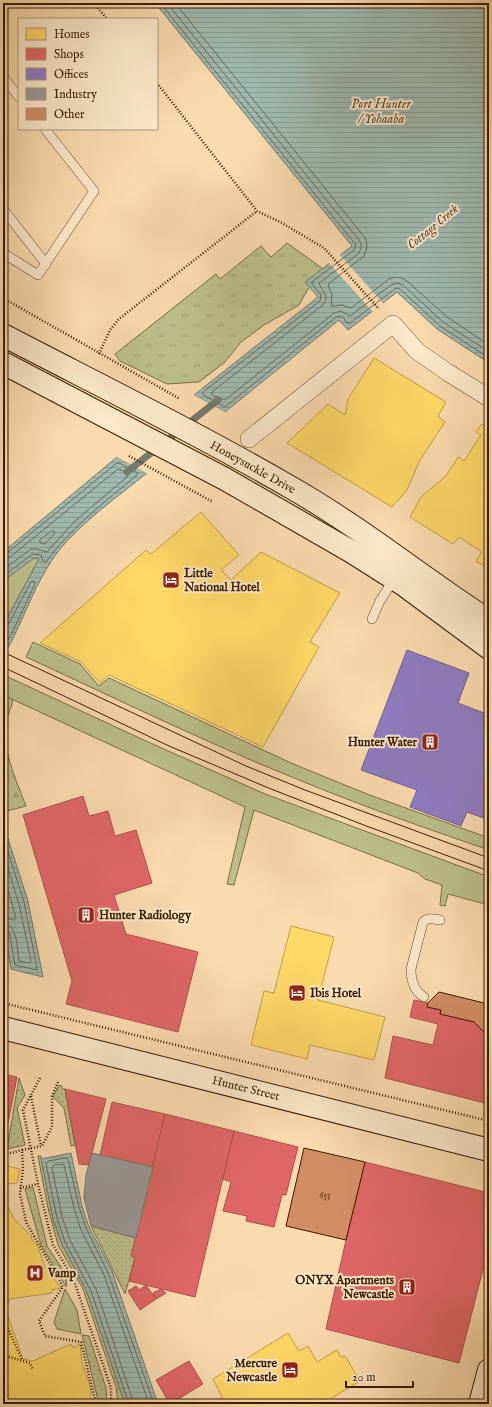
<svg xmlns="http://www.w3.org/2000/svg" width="492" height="1407" viewBox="0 0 492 1407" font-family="'IM FELL English',serif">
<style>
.grass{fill:#bcc08b;stroke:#7a6e46}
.forest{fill:url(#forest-firs);stroke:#7a6e46}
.park{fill:url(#park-tufts);stroke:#7a6e46}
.garden{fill:url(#garden-dots);stroke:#7a6e46}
.water{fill:url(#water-rules);stroke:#757a6b}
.pier{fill:#fadbae}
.homes{fill:#ffd966;stroke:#c3a048}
.shops{fill:#e06666;stroke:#ad5048}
.offices{fill:#8e7cc3;stroke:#745f89}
.industry{fill:#999;stroke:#7c736b}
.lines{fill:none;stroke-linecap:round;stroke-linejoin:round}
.shore{stroke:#6b6a59;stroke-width:1}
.stream{stroke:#757a6b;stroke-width:7}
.building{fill:#d28d65;stroke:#371b01}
.lane-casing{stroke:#684b2c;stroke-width:10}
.street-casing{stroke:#684b2c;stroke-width:18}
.secondary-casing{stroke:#371b01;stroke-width:24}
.path{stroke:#371b01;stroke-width:2.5;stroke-dasharray:1 2;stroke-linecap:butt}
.lane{stroke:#fce8ca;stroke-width:9}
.street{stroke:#fce8ca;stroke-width:17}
.secondary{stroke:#fce8ca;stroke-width:22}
.tram{stroke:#371b01;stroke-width:1}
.labels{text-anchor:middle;stroke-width:4;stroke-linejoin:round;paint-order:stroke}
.number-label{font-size:10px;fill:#5e381a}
.street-label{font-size:12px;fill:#371b01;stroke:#fce8ca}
.poi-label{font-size:12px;font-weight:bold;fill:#371b01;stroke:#fce8ca;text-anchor:start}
.water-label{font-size:13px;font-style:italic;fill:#564b36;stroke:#fce8ca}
</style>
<defs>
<pattern id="forest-firs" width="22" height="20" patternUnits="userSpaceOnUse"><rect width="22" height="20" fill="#bcc08b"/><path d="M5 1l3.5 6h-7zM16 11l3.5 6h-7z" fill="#a2a476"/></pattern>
<pattern id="park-tufts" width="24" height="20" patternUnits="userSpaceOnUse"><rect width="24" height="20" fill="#bcc08b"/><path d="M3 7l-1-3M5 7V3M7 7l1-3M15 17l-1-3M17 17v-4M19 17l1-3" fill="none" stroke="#a2a476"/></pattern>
<pattern id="garden-dots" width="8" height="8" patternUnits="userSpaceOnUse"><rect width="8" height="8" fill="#bcc08b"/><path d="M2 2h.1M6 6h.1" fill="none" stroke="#a2a476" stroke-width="1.8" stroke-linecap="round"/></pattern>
<pattern id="water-rules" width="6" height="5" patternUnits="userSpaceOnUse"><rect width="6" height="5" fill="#9fbab1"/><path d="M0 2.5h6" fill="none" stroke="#8a9f96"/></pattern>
</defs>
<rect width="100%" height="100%" fill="#fadbae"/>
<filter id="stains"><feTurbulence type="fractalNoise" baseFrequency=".005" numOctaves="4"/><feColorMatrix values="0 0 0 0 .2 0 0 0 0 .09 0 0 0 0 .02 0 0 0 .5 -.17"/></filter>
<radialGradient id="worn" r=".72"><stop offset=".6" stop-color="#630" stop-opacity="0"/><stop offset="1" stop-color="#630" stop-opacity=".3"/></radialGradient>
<g class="grass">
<path d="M34,557l5,2 -36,67v-45z"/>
<path d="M33,642l47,22 19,22 10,-8 182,85 76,31 122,44v12c-64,-22 -127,-44 -190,-70 -92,-37 -182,-81 -273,-123z"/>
<path d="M8,677l138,64 119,53 224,83v28l-41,-11 -3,12 -5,-1 2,-20 -17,-6 -7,-6 -164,-63 -20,75 -7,-1 18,-77 -242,-112v-8z"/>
<path d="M65,1289l12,21 4,24 -24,-5 -3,-7z"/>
</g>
<path class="forest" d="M3,695l10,5c-2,9 -7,18 -7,27 -3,26 11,55 20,79l-23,6z"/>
<path class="park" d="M287,243l39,28 -18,18 -9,16 -35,20 -23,17 -16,20 -26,20 -32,2 -47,-23 -5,-7 101,-80 4,5 41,-33 10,11z"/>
<g class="garden">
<path d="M19,1078l6,17 -8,13 8,37 -18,4z"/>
<path d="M59,1085l3,1v3h3l10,56 -4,1 -7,-38 -11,-11z"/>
<path d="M38,1156h3l12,63 9,25 25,48 38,112h-7l-2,-17 -33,-98 -25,-44 -10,-37z"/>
<path d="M33,1187l14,59 20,30 -1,11 -25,-42 -16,-56z"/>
<path d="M91,1226l45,12 -1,20 -10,36z"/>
<path d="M82,1335l7,1 17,52 1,16h-8z"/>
</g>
<g class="water">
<path d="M155,3h334v360l-52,-34 -40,-37 -49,38 -9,-10 -114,92 -31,-17 124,-98 -13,-15 47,-36z"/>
<path d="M117,457l30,16c-33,27 -79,58 -100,95 -15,25 -25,54 -39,80l-5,-2v-20l36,-67 -5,-1 -31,23v-29z"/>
<path d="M3,823l25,78 15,76 -32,-8 -8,-47z"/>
<path d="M71,1153l11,53 7,21 23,44 46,133h-33l-38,-112 -25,-48 -9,-25 -12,-60z"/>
</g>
<g class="pier">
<path d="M339,254l45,50 -11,8 -45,-50z"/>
<path d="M192,394l35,19 -3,1 -31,-18z"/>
<path d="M118,455l30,16v3l-33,-18z"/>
</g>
<g class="homes">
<path d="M374,358l72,44 -8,14 7,6 -25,38 -13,30 -15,17 -105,-64 41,-39 17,11 3,-16z"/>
<path d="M482,424l7,4v141l-13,-8 6,-9 -23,-15 -6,7 -43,-27 11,-20 25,-21 12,-19 6,4 17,-26 -5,-3z"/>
<path d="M201,512l38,43 -18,15 10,10 30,-28 79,41 -30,49 9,5 -56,100 -154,-72 -9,8 -19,-21 -41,-19 106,-93 5,4z"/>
<path d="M291,926l43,11 -16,63 67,17 -11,43 -64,-15 -3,14 -56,-14 13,-54 10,2z"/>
<path d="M3,1165l17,4 -3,14 -11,1 -3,14 12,22 17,17 -1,1 5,7 1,-1 8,23 16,21 -9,2v3l-42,6 -5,9 18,51 10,2 38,-17 2,4 7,-4 2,19 8,22 1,9 -2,10h-86z"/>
<path d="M288,1333l11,18 9,-5 9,16 20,-12 4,7 4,-1 15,25 -38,23h-110l10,-7 -9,-18z"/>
</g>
<g class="shops">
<path d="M83,796l6,20 19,-5 7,25 21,-6 16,53 -38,12 12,39 72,18 -20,80 -112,-28 6,-23 -49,-166z"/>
<path d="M414,1000l14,3 -1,4 14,3 -1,4 34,8 11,11 4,-3v74l-104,-26 8,-42 40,9 5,-21 -28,-7z"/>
<path d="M3,1074l14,3 -12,61 -2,-1z"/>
<path d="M65,1089l41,10 -17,66 -10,-1z"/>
<path d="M112,1102l53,12 -12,53 -53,-12z"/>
<path d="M165,1114l69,17 -39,166 -66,-16 6,-23 -4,-2z"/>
<path d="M234,1131l64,16 -12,48h-4l-8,32 -28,-6 1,-5 -24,-5 8,-29 -8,-3z"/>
<path d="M365,1162l124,31v53l-30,117 -133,-34 20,-89z"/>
<path d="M146,1285l10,14 -16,11 -12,-19 8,-5 3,4z"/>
<path d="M161,1289l5,4 -10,6 -3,-6z"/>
<path d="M189,1361l14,23 -33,20 -14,-24z"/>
</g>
<path class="offices" d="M407,650l62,23 -11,30 31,12v105l-22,-8 -6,14 -51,-19 7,-17 -56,-20z"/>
<path class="industry" d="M92,1153l61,14 -17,71 -45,-12 -7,-28 2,-23z"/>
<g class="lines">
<g class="shore">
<path d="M160,3l196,242 -2,5 -42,32v2l9,11 -1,6 -117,91v3l22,12 111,-90 6,-1 5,7h3l46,-35 4,1 40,37 49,32"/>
<path d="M167,3l192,237c3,5 3,9 -1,14l-39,29c2,8 11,12 5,21l-112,88v3l13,5 109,-87 7,-2 9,5 41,-31 6,-2 6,2 40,37 46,30"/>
<path d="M175,3l191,236 1,8 -3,9 -36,28 4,11 -1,11 11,-1 9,3 38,-29c7,-3 12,-2 18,2l40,36 42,28"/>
<path d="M52,531h2l1,2 -10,11 -5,-1v-3z"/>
<path d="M3,554l4,-1 110,-90h2l19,10 -1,2c-32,27 -66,52 -91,87l-3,-1 -2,-6 -8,-1 -30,22"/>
<path d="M3,559l7,-2 108,-88 11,4 -1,3 -54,46 -27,30 -11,-3h-5l-28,21"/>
<path d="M3,627l5,-2 23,-43 3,-1 1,3 -24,51 -4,7h-4"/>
<path d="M3,836l21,66 13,66v2l-22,-5 -6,-34 -2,-2 -4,-1"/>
<path d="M3,853l16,51 12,57 -1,2 -11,-2c-2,-12 -1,-37 -16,-38"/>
<path d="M3,873l13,45 -3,2 -10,-3"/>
<path d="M129,1404l-38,-113 -26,-49 -8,-24 -11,-54 2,-3 18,-3 2,1 11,48 7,21 22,45 46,131"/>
<path d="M134,1404l-38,-115 -26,-49 -8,-23 -10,-49 2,-3 8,-1 2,1 10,43 7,22 23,45 45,129"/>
</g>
<path class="stream" d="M127,472l91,-72"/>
</g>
<g class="building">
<path d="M439,992l45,11 5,5v22l-4,3 -11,-11 -34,-8 1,-4 -14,-3 1,-4z"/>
<path d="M304,1148l61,14 -19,78 -60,-14z"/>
</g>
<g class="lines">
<g class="lane-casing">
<g id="lane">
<path d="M3,77l16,20"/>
<path d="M3,209l43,55"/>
<path d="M3,253l35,22 56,-84 -49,-62"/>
<path d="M372,619l8,-18 14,-22"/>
<path d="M424,997c-10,-6 -13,-17 -13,-28l12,-47c5,-5 10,-3 17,-2"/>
</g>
</g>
<g class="street-casing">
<path id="street" d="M249,439l144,-115 24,27 30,21 42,26"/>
</g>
<g class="secondary-casing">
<g id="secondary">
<path d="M3,335c98,51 198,100 294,156 67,39 127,88 192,130"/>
<path d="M3,363l222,116 127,73 52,33 85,63"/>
<path d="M3,1028l486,122"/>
<path d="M480,1404l9,-34"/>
</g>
</g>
<g class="path">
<path d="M94,3l13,16"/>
<path d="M157,83l100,128 25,12 42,25 55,61"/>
<path d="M3,298l177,101"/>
<path d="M99,354l11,-24 9,-11 138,-108"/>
<path d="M129,456l84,46"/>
<path d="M3,1003l486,118"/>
<path d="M40,1078l-17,32 15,74 15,61 20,33 38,110v16"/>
<path d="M58,1082l-6,14v31l-10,19 -20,4 1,19 -3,25 6,28 37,65 -24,34 6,15 36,6 15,62"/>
<path d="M31,1096l10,50"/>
<path d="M7,1154l15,-4"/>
<path d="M20,1188l18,-4"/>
<path d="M3,1304l1,-1v-10"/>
<path d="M3,1317l19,43"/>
<path d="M3,1355l27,8 3,7"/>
</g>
<use href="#lane" class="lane"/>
<use href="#street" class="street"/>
<use href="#secondary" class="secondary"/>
<g class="tram">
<path d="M3,652l243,114 59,24 184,68"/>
<path d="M3,667l166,79 102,43 98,38 120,44"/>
</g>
</g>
<defs>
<g id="hotel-square" transform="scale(0.9)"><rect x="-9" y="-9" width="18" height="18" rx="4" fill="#8f2418" stroke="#fce8ca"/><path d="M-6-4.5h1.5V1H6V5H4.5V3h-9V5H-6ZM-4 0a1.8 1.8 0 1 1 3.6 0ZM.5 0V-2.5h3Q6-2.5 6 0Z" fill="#fff"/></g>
<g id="building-square" transform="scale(0.9)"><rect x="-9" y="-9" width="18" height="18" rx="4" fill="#8f2418" stroke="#fce8ca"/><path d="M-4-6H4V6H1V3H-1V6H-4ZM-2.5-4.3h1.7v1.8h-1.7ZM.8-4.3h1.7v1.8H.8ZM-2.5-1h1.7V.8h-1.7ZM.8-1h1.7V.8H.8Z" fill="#fff"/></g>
<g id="hospital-square" transform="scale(0.9)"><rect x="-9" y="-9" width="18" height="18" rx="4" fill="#8f2418" stroke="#fce8ca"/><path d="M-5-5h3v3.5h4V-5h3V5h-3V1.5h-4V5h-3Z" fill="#fff"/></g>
</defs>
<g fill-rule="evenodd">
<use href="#hotel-square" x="171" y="580"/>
<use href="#building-square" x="430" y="742"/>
<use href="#building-square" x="86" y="915"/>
<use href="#hotel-square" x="297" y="993"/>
<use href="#hospital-square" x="35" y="1273"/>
<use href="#building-square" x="407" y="1287"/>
<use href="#hotel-square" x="290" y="1370"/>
</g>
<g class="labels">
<g class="number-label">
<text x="325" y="1198">655</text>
</g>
<g class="street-label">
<text transform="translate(253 467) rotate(29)" y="4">Honeysuckle Drive</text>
<text transform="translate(246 1088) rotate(14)" y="4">Hunter Street</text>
</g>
<g class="poi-label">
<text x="184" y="577">Little<tspan x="184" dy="14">National Hotel</tspan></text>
<text x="417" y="746" text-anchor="end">Hunter Water</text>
<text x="99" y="919">Hunter Radiology</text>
<text x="310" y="997">Ibis Hotel</text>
<text x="48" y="1277">Vamp</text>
<text x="394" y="1284" text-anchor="end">ONYX Apartments<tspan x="394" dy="14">Newcastle</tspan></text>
<text x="277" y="1367" text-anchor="end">Mercure<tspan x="277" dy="14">Newcastle</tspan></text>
</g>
<g class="water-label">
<text x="381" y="108">Port Hunter<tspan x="381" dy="15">/ Yohaaba</tspan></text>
<text transform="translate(432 226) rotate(-40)" y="5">Cottage Creek</text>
</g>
</g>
<rect width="492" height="1407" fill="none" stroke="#fadbae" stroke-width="16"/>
<rect x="4" y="4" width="484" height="1399" fill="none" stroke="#371b01" stroke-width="2"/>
<rect x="8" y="8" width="476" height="1391" fill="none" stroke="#371b01"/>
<rect x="18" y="18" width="140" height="112" fill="#fce8ca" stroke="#ad967a"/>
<rect x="26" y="28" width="20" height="12" fill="#ffd966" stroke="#ad967a"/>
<text x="54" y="38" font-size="12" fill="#371b01">Homes</text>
<rect x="26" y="48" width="20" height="12" fill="#e06666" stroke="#ad967a"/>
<text x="54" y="58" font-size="12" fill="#371b01">Shops</text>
<rect x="26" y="68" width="20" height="12" fill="#8e7cc3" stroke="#ad967a"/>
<text x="54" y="78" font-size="12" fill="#371b01">Offices</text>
<rect x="26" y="88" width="20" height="12" fill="#999999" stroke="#ad967a"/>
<text x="54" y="98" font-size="12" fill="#371b01">Industry</text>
<rect x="26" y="108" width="20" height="12" fill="#d28d65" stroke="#ad967a"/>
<text x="54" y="118" font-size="12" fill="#371b01">Other</text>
<path d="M346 1381v6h67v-6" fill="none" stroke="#371b01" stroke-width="2"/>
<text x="352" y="1381" font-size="12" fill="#371b01" stroke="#fce8ca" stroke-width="3" paint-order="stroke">20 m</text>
<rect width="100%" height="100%" filter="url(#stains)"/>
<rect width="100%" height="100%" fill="url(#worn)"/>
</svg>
